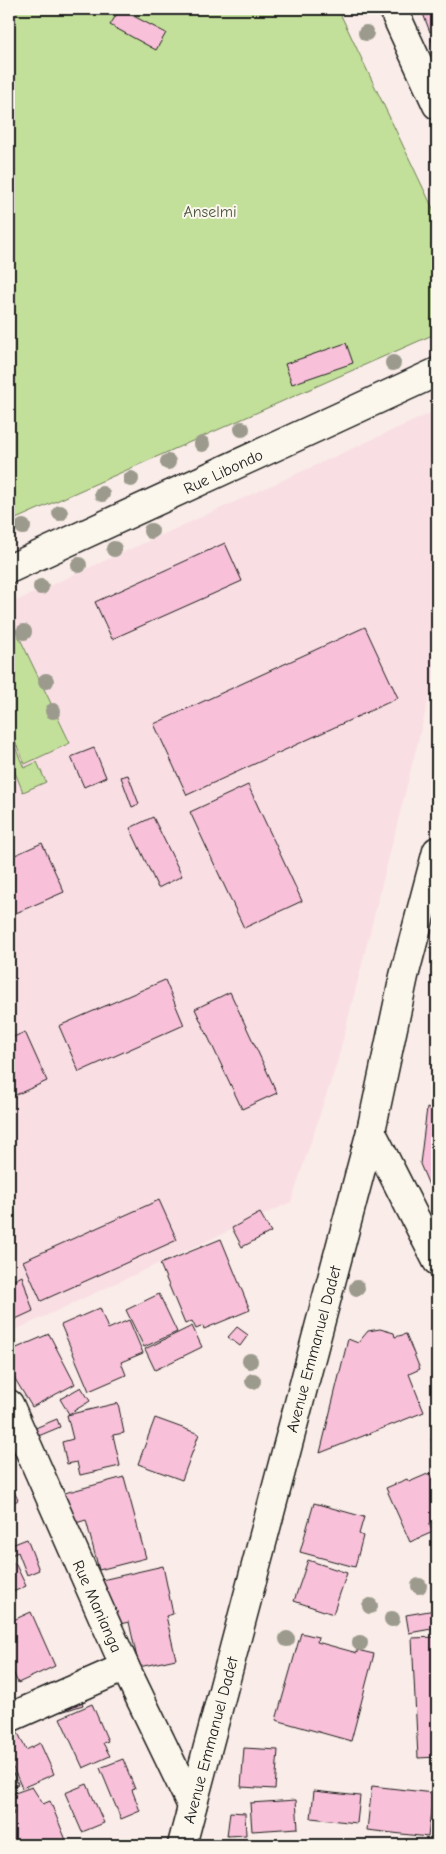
<svg xmlns="http://www.w3.org/2000/svg" width="446" height="1854" viewBox="0 0 446 1854" font-family="'Comic Neue',sans-serif">
<style>
.built{fill:#f9dfe4}
.green{fill:#c2e099;stroke:#6f7e5a}
.building{fill:#f8c1d9;stroke:#1c1c1c}
.lines{fill:none;stroke-linecap:round;stroke-linejoin:round}
.minor-casing{stroke:#1c1c1c;stroke-width:31}
.major-casing{stroke:#1c1c1c;stroke-width:31}
.minor{stroke:#fbf7ec;stroke-width:28}
.major{stroke:#fbf7ec;stroke-width:28}
.tree{fill:#9b9a8d}
.labels{text-anchor:middle;stroke-width:4;stroke-linejoin:round;paint-order:stroke}
.park-label{font-size:16px;fill:#4e5742;stroke:#fbf7ec}
.street-label{font-size:16px;fill:#1c1c1c;stroke:#fbf7ec}
</style>
<rect width="100%" height="100%" fill="#faece8"/>
<filter id="ink" filterUnits="userSpaceOnUse"><feTurbulence type="fractalNoise" baseFrequency=".02" numOctaves="2"/><feDisplacementMap in="SourceGraphic" scale="10" xChannelSelector="R" yChannelSelector="G"/><feConvolveMatrix kernelMatrix="1 2 1 2 8 2 1 2 1" color-interpolation-filters="sRGB"/></filter>
<g filter="url(#ink)">
<path class="built" d="M435,411l2,15v240l-100,397 -46,139 -282,131v-729z"/>
<g class="green">
<path d="M9,9h329l99,208v116l-428,189z"/>
<path d="M11,620l59,123 -45,21 -11,-24 -5,2v-121z"/>
<path d="M13,742l11,26 13,-6 9,20 -23,10 -14,-34v-14z"/>
</g>
<g class="building">
<path d="M120,9l46,24 -10,17 -46,-25z"/>
<path d="M429,9h8v20l-7,3 -8,-21z"/>
<path d="M437,36v20l-6,-17z"/>
<path d="M346,343l7,20 -61,21 -7,-20z"/>
<path d="M225,543l17,38 -130,58 -17,-37z"/>
<path d="M365,627l33,71 -211,97 -33,-71z"/>
<path d="M94,748l12,29 -22,10 -13,-30z"/>
<path d="M128,775l11,29 -7,3 -11,-30z"/>
<path d="M248,785l54,116 -58,27 -54,-116z"/>
<path d="M153,817l29,59 -24,12 -28,-60z"/>
<path d="M42,843l22,49 -55,24v-64l4,-2 2,5z"/>
<path d="M165,980l19,45 -105,47 -20,-46z"/>
<path d="M230,992l47,101 -35,16 -47,-100z"/>
<path d="M25,1032l22,49 -38,17v-59z"/>
<path d="M427,1108l10,4v92l-17,-40z"/>
<path d="M159,1200l18,40 -136,61 -18,-40z"/>
<path d="M260,1213l11,19 -29,15 -10,-19z"/>
<path d="M221,1239l29,71 -46,19 -1,-3 -7,3 -4,-8 -7,3 -25,-60z"/>
<path d="M22,1276l11,35 -24,11v-39z"/>
<path d="M159,1294l18,38 -33,15 -18,-37z"/>
<path d="M100,1308l8,21 21,-9 14,33 -22,9 5,13 -37,16 -28,-66z"/>
<path d="M192,1326l10,21 -47,23 -10,-21z"/>
<path d="M237,1327l11,8 -8,11 -12,-9z"/>
<path d="M380,1329l14,4 1,4 11,-3 14,35 -11,5 15,38 -104,41 28,-114 10,4 10,-12z"/>
<path d="M49,1334l26,50 -43,23 -20,-33v-24z"/>
<path d="M81,1387l9,14 -21,13 -9,-15z"/>
<path d="M118,1403l6,30 -11,2 7,31 -40,9 -3,-13 -10,2 -5,-22 11,-3 -6,-24z"/>
<path d="M155,1418l44,16 -17,46 -44,-16z"/>
<path d="M57,1419l3,8 -24,10 -3,-8z"/>
<path d="M437,1436v17l-6,-14z"/>
<path d="M430,1473l7,15v33l-8,3 4,8 -23,10 -24,-54 21,-9 2,3z"/>
<path d="M124,1477l22,81 -47,12 -13,-50 -17,5 -8,-31z"/>
<path d="M9,1481l9,19 -9,5z"/>
<path d="M314,1503l50,14 -5,17 4,2 -8,31 -55,-15z"/>
<path d="M27,1539l12,31 -12,5 -9,-23 -9,4v-10z"/>
<path d="M308,1560l39,13 -14,41 -39,-13z"/>
<path d="M15,1563l11,23 -17,8v-29z"/>
<path d="M163,1566l10,48 -7,2 10,43 -37,8 -10,-45 -18,4 -9,-46z"/>
<path d="M435,1610l2,18 -28,5 -3,-18z"/>
<path d="M31,1612l24,54 -37,17 -9,-20v-41z"/>
<path d="M301,1633l17,4 -1,5 40,11v-3l17,4 -23,87 -75,-21z"/>
<path d="M437,1637v120l-19,1 -6,-120z"/>
<path d="M79,1693l4,12 -22,7 -4,-11z"/>
<path d="M92,1704l16,37 -5,2 7,13 -27,12 -23,-50z"/>
<path d="M15,1726l11,24 14,-7 14,31 -32,14 -13,-29v-30z"/>
<path d="M244,1748l34,2 -3,39 -34,-2z"/>
<path d="M123,1759l12,30 -3,1 8,21 -19,8 -21,-51z"/>
<path d="M9,1765l9,19 -9,5z"/>
<path d="M87,1784l17,39 -22,9 -17,-39z"/>
<path d="M372,1786l61,7 -5,44 -61,-7z"/>
<path d="M32,1787l11,17 7,-3 18,44h-59v-28l5,-3 -5,-19z"/>
<path d="M314,1791l46,5 -3,27 -46,-5z"/>
<path d="M296,1800l2,28 -46,3 -2,-28z"/>
<path d="M230,1812l15,1 1,22 -19,1z"/>
<path d="M272,1839l1,6h-29l-1,-3z"/>
</g>
<g class="lines">
<g class="minor-casing">
<g id="minor">
<path d="M393,9l44,96"/>
<path d="M9,569l428,-197"/>
<path d="M371,1131l66,130"/>
<path d="M9,1404l116,263 67,139"/>
<path d="M9,1718l116,-51"/>
</g>
</g>
<g class="major-casing">
<path id="major" d="M182,1845l189,-714 33,-155 33,-125"/>
</g>
<use href="#minor" class="minor"/>
<use href="#major" class="major"/>
</g>
<g class="tree">
<circle cx="366" cy="33" r="8"/>
<circle cx="393" cy="363" r="8"/>
<circle cx="242" cy="429" r="8"/>
<circle cx="202" cy="444" r="8"/>
<circle cx="168" cy="462" r="8"/>
<circle cx="131" cy="479" r="8"/>
<circle cx="102" cy="494" r="8"/>
<circle cx="60" cy="513" r="8"/>
<circle cx="23" cy="527" r="8"/>
<circle cx="151" cy="531" r="8"/>
<circle cx="114" cy="549" r="8"/>
<circle cx="79" cy="565" r="8"/>
<circle cx="41" cy="587" r="8"/>
<circle cx="24" cy="632" r="8"/>
<circle cx="46" cy="681" r="8"/>
<circle cx="53" cy="711" r="8"/>
<circle cx="357" cy="1288" r="8"/>
<circle cx="250" cy="1361" r="8"/>
<circle cx="253" cy="1381" r="8"/>
<circle cx="419" cy="1586" r="8"/>
<circle cx="370" cy="1606" r="8"/>
<circle cx="392" cy="1619" r="8"/>
<circle cx="287" cy="1639" r="8"/>
<circle cx="360" cy="1643" r="8"/>
</g>
</g>
<g class="labels">
<g class="park-label">
<text x="210" y="217">Anselmi</text>
</g>
<g class="street-label">
<text transform="translate(223 471) rotate(-25)" y="6">Rue Libondo</text>
<text transform="translate(313 1349) rotate(-75)" y="6">Avenue Emmanuel Dadet</text>
<text transform="translate(98 1606) rotate(66)" y="6">Rue Manianga</text>
<text transform="translate(210 1740) rotate(-75)" y="6">Avenue Emmanuel Dadet</text>
</g>
</g>
<rect width="446" height="1854" fill="none" stroke="#fbf7ec" stroke-width="30"/>
<rect x="15" y="15" width="416" height="1824" fill="none" stroke="#1c1c1c" stroke-width="2" filter="url(#ink)"/>
</svg>
